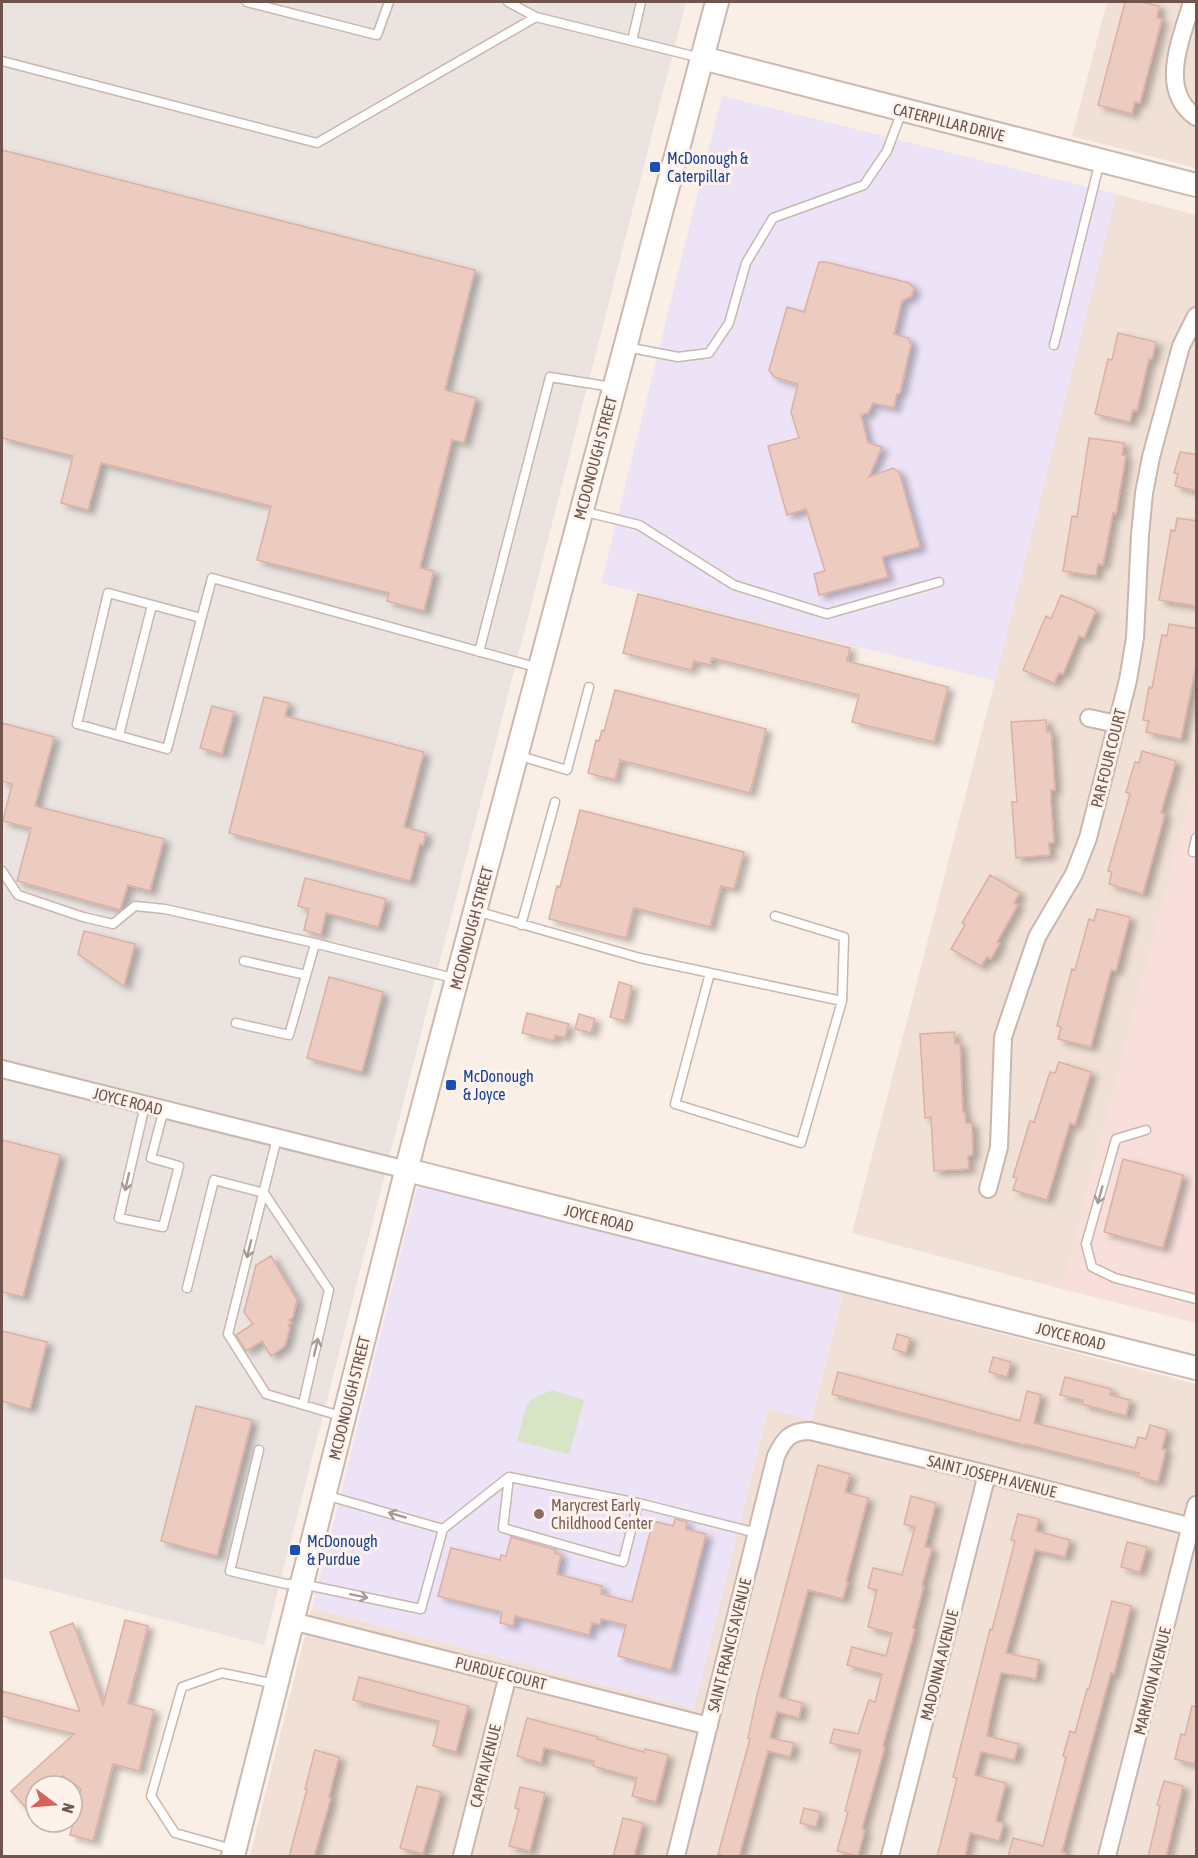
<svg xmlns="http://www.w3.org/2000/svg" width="1198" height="1858" font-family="'Asap Condensed',sans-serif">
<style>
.residential{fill:#f0e0d5}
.commercial{fill:#f8dfdb}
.industrial{fill:#eae3df}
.education{fill:#ece3f6}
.green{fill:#d7e5c6}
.building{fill:#eccbc1;stroke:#dcb0a3;stroke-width:1.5;filter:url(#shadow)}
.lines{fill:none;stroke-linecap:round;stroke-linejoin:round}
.lane-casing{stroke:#c9b6ad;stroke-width:11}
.street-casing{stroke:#c9b6ad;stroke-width:20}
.secondary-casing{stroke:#ceb7ae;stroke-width:26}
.lane{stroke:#fff;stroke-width:8}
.street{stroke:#fff;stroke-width:16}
.secondary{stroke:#fff;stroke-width:22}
.oneway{stroke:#a99995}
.transit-dot{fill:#1a4fb4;stroke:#fdf3ec;stroke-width:2}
.education-dot{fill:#8d6e63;stroke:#fdf3ec;stroke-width:2}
.labels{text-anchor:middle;stroke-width:6;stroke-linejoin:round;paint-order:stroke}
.street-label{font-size:16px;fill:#6f554e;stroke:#fdf3ec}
.transit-label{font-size:16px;fill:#164399;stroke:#fdf3ec;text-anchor:start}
.education-label{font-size:16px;fill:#785e54;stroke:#fdf3ec;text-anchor:start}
</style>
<defs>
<filter id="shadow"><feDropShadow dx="6" dy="4" stdDeviation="3" flood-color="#0004"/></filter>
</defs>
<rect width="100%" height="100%" fill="#f9efe6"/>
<path class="residential" d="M1107,2H1196V168L1072,136Z
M1116,194L1196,215V776L1062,1289L852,1233L995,681Z
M843,1293L1196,1384V1856H250L312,1608L694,1709L768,1408L811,1420Z"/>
<path class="commercial" d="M1196,776V1323L1062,1289Z"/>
<path class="industrial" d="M2,2H686L264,1645L2,1578Z"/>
<path class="education" d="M722,96L1116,194L995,681L601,583Z
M420,1176L843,1293L811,1420L768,1408L694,1709L312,1608Z"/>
<path class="green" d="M553,1390L584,1400L569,1454L517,1441L526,1407L533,1398Z"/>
<path class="building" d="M1125,2H1141L1159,6L1157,18L1162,19L1140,103L1135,102L1132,114L1098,105Z
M2,150L475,270L445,390L476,398L464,443L452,440L420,568L434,571L424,611L387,601L389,593L257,560L271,506L101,463L88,510L61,503L73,456L2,438Z
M819,262H826L909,283L914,288L912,296L902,301L894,334L908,338L911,345L900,393L897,394L894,408L873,403L868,413L861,415L868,443L882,447L869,477L893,468L899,472L920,547L882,557L888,577L819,595L814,574L825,571L806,509L787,515L768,446L799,438L791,412L798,384L774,377L769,370L787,307L804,312Z
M1118,333L1156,342L1152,359H1149L1137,411L1133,410L1130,422L1095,414L1108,359L1112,360Z
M1089,438L1124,443L1122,455L1126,456L1116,514L1113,513L1103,565L1098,564L1096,576L1063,571L1072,516L1077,517Z
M1180,452L1197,455V491L1175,486L1178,474L1174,473Z
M1177,518L1197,521V606L1159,600L1171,530L1175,531Z
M638,594L850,648L847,661L948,687L934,742L852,722L859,695L712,658L710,665L694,661L691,670L623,653Z
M1061,595L1096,610L1084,638L1079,636L1063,674L1059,673L1054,683L1023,670L1046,616L1051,619Z
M1169,624L1197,629V662L1181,739L1146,732L1149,721L1143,720L1149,687L1152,688L1162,635L1167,636Z
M615,690L766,729L750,793L620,760L615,780L588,773L596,740L599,741L602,730L604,731Z
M264,697L289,703L285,716L424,752L404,827L426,833L423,845L420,844L410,881L229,833Z
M212,706L234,712L222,754L200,748Z
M1046,720L1047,732L1051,731L1055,790H1051V801L1054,843H1049L1050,855L1016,858L1012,802H1017L1011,722Z
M2,723L54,737L35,806L164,839L150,891L128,885L120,910L17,881L31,828L3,821L12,784L2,781Z
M1142,751L1176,761L1161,813L1165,814L1143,894L1109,884L1112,872L1108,871L1130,794L1126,792L1135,762L1139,763Z
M580,810L744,852L734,889L721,886L710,927L634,908L626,938L549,919L557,886L560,887Z
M990,875L1020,893L1014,903L1018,905L997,942L1000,943L991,959L987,957L981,966L951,949L965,925L962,923Z
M305,878L386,899L378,927L326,913L321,935L304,930L309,909L298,906Z
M1097,909L1130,917L1116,971L1111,970L1091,1047L1058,1039L1061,1027L1057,1026L1072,969L1075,970L1089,919L1094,921Z
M84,931L135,944L124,986L78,954Z
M329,977L383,992L362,1072L307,1058Z
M619,982L632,986L624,1021L610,1017Z
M527,1013L569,1024L565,1038L555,1035L554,1041L522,1033Z
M579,1014L595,1019L591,1033L575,1029Z
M954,1032L955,1044L960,1043L963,1112H965L966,1123H972L973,1155L968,1156L969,1169L934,1171L931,1117L925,1118L920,1034Z
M1059,1062L1091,1072L1075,1125L1070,1123L1047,1200L1013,1190L1017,1178L1013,1177L1030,1121L1034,1122L1050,1072L1055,1073Z
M2,1140L60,1155L23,1297L2,1292Z
M1123,1159L1183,1175L1163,1248L1104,1232Z
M271,1256L297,1300L293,1317L289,1320L292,1323L288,1325L290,1328L285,1346L271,1356L262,1341L246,1351L236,1335L253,1324L244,1312L256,1265Z
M2,1331L47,1342L30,1409L2,1401Z
M897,1334L910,1338L906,1353L893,1349Z
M993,1357L1011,1362L1007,1377L989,1372Z
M838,1372L1020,1421L1027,1391L1041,1395L1034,1423L1135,1448L1138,1437L1146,1439L1150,1425L1167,1430L1162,1449L1166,1450L1158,1482L1138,1477L1139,1473L1025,1444L1024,1445L832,1394Z
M1065,1377L1111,1389L1110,1395L1130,1400L1126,1416L1082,1404L1083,1400L1060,1395Z
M196,1406L252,1420L217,1556L161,1541Z
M818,1465L850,1474L845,1492L868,1498L846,1582H848L843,1599L808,1590L779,1697L802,1703L799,1718L777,1712L770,1738L794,1743L790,1757L768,1751L739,1857H728L718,1854L750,1739L748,1738L757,1695Z
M911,1496L936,1503L925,1547L932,1548L922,1586H924L913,1628L915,1629L883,1746L885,1747L862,1829L865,1830L858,1856L837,1851L848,1812L845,1811L861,1750L830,1743L834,1729L858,1734L869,1700L875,1702L882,1674L847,1665L852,1647L886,1656L892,1633L868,1627L877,1590L868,1588L873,1568L902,1575L915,1527L904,1524Z
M1018,1514L1039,1519L1036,1531L1070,1540L1065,1557L1035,1550L1006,1653L1039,1660L1036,1679L1001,1673L991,1714L987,1736L1019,1744L1014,1760L981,1752L975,1775L1006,1783L996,1821L1004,1823L999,1841L970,1833L965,1857H937L957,1778L953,1777L990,1629L992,1630L1015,1541L1011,1540Z
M675,1519L687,1522L686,1529L706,1534L671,1670L618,1656L626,1625L601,1619L600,1625L592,1623L589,1635L515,1616L513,1626L500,1623L502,1612L438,1596L451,1548L500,1560L501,1555L506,1556L511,1537L556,1550L555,1553L561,1555L557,1574L602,1586L601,1594L632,1602L653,1521L673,1526Z
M1127,1542L1147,1547L1140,1572L1121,1567Z
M1112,1601L1131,1606L1114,1674L1111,1673L1071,1818L1062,1852L1066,1853L1065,1857H1008L1013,1838L1043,1846L1066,1757L1063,1756L1070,1731L1075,1733L1087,1689H1089Z
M125,1620L148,1626L128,1703L154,1710L139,1771L113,1764L93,1841L70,1835L81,1789L63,1776L51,1786H36V1800L26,1808L11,1791L74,1734L2,1716V1691L80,1712L50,1632L73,1623L103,1705Z
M359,1677L468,1706L456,1752L433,1746L439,1721L353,1700Z
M1192,1706L1197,1707V1754L1194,1764L1175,1759L1181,1734L1185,1735Z
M527,1718L598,1737L597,1739L644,1752L645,1749L668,1755L656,1802L632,1796L637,1778L593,1766L594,1761L544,1748L541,1763L517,1756Z
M315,1750L339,1757L329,1797L331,1798L314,1857H289L307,1789H305Z
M1164,1781L1183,1786L1166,1857H1148L1160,1806L1157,1805Z
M417,1786L441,1792L423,1854L400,1848Z
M520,1787L545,1793L530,1851L509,1846L519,1809L515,1808Z
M804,1808L820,1812L816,1827L800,1823Z
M623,1818L643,1823L634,1857H613Z"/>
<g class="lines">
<defs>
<path id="lane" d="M247,2L377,35L389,2
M508,2L536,17
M632,41L641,2
M2,61L317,143L536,17L701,58
M1054,345L1100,161
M626,347L678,357L709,353L729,323L746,263L773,218L864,185L887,151L902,111
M582,511L639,525L734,585L827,614L939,582
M201,618L108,593L77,724L167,749L212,578L539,668
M479,652L550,377L612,387
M119,735L152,605
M517,755L567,770L589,687
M1193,852L1196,838
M2,871L18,895L83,917L113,924L135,906L165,909L310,942L457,979
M476,911L640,958L842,1001L801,1143L675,1104L710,973
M775,916L844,937L842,1001
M521,925L555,802
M244,961L306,975
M236,1023L289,1035L315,944
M145,1105L119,1218L163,1227L179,1166L151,1158L164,1109
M1146,1130L1116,1139L1086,1244L1092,1267L1115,1278L1196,1299
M277,1138L228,1334L266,1394L344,1417
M187,1288L214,1180L264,1193L329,1290L303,1404
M259,1450L230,1571L286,1584H302L421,1609L443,1529L325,1495
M509,1477L503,1528L623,1562L638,1503
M443,1529L509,1477L638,1503L757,1533
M232,1849L175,1833L151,1796L182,1687L222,1673L276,1684"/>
<path id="street" d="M1192,2C1182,38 1157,90 1196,117
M1089,718L1117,724
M2,1069L407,1170
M988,1189L999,1147L1003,1037L1037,937L1074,874L1088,838L1128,680L1135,638L1140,535L1144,493L1151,457L1181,346L1196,316
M292,1621L709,1726
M462,1856L508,1675
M676,1856L776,1456C784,1439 790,1431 810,1431L987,1474L1196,1528
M890,1856L987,1474
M1107,1856L1196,1505"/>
<path id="secondary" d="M702,58L1196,185
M407,1170L1196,1368
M233,1856L413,1144L717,2"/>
</defs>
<use href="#lane" class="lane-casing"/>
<use href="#street" class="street-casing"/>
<use href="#secondary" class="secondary-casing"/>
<use href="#lane" class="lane"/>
<use href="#street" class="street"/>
<use href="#secondary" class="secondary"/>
</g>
<defs><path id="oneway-shaft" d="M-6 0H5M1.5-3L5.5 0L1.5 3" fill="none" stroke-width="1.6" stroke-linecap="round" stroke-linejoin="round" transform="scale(1.5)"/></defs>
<g class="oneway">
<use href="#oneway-shaft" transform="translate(127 1182) rotate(103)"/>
<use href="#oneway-shaft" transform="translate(1100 1195) rotate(106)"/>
<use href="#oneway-shaft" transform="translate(249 1249) rotate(104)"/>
<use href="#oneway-shaft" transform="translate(316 1347) rotate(-77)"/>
<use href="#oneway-shaft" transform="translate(397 1515) rotate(-164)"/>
<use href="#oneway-shaft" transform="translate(359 1596) rotate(12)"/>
</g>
<g class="transit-dot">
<rect x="649" y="161" width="12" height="12" rx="3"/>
<rect x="445" y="1079" width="12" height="12" rx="3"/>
<rect x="289" y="1544" width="12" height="12" rx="3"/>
</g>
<circle class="education-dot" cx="539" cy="1514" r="6"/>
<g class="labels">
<g class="street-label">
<text transform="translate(949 122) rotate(14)" y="6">CATERPILLAR DRIVE</text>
<text transform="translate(595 458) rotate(-75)" y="6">MCDONOUGH STREET</text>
<text transform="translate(1108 758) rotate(-76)" y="6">PAR FOUR COURT</text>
<text transform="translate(471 928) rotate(-75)" y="6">MCDONOUGH STREET</text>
<text transform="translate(128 1101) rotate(14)" y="6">JOYCE ROAD</text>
<text transform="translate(599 1218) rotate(14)" y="6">JOYCE ROAD</text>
<text transform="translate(1071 1336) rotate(14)" y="6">JOYCE ROAD</text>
<text transform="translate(349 1398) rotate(-76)" y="6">MCDONOUGH STREET</text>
<text transform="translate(992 1476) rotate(14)" y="6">SAINT JOSEPH AVENUE</text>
<text transform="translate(729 1645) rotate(-76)" y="6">SAINT FRANCIS AVENUE</text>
<text transform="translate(939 1665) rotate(-76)" y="6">MADONNA AVENUE</text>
<text transform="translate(501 1673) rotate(14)" y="6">PURDUE COURT</text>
<text transform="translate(1152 1681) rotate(-76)" y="6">MARMION AVENUE</text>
<text transform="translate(485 1766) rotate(-76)" y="6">CAPRI AVENUE</text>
</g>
<g class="transit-label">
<text x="667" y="164">McDonough &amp;<tspan x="667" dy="18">Caterpillar</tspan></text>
<text x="463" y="1082">McDonough<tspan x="463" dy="18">&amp; Joyce</tspan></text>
<text x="307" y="1547">McDonough<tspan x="307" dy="18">&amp; Purdue</tspan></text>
</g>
<g class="education-label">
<text x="551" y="1511">Marycrest Early<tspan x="551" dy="18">Childhood Center</tspan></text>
</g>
</g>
<rect width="1198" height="1858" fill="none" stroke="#6f554e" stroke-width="6"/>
<g transform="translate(54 1804) rotate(106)"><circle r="28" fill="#fdf3ec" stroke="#c4b4ad" stroke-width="1.5"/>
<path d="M0-4.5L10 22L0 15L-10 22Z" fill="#d5635a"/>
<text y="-9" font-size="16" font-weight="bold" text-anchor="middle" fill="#6f554e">N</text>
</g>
</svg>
